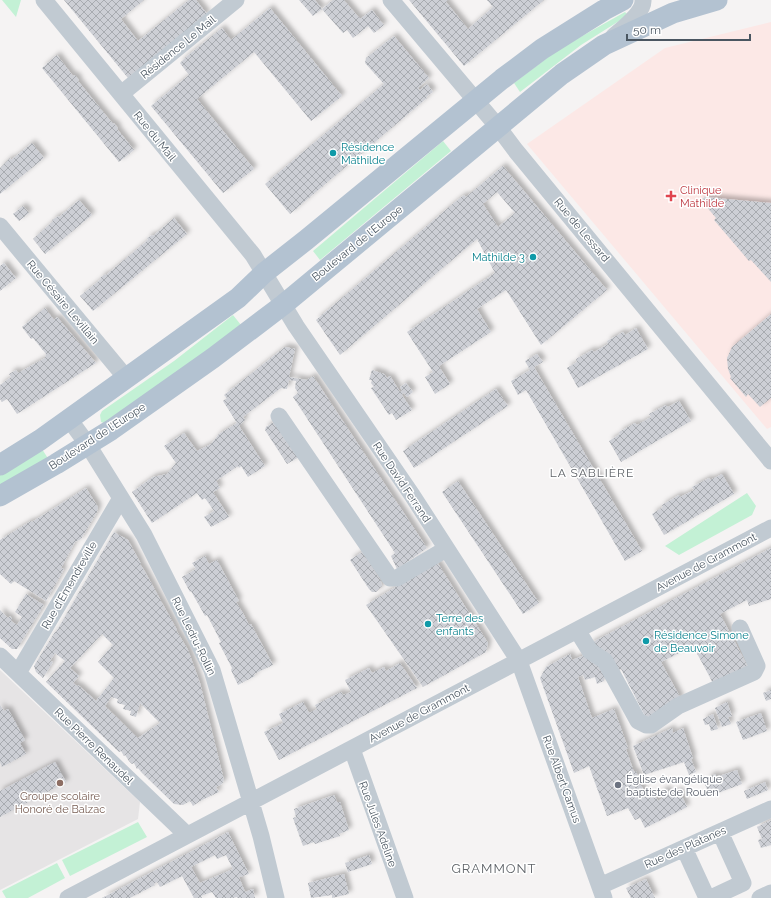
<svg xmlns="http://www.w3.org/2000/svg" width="771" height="898" font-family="Raleway,sans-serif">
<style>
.education{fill:#e6e4e5}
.medical{fill:#fce8e6}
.green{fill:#c3f1d5}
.building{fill:url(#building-cross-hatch);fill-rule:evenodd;filter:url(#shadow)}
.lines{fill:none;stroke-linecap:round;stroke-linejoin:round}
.minor{stroke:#c1cad2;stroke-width:17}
.major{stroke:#b3c2d1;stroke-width:21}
.culture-dot{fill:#0f9aa8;stroke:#fff;stroke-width:1.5}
.health-dot{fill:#e0444e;stroke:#fff;stroke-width:1.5}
.education-dot{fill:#8d6e63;stroke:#fff;stroke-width:1.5}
.worship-dot{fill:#6b7280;stroke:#fff;stroke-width:1.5}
.labels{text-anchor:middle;stroke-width:3;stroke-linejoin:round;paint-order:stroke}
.street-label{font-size:11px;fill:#4a5661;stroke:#fff}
.culture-label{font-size:11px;fill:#0d838f;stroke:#fff;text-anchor:start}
.health-label{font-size:11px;fill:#be3a42;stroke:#fff;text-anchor:start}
.worship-label{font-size:11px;fill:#5b616d;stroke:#fff;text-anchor:start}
.education-label{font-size:11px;fill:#785e54;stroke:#fff}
.neighbourhood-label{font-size:12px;letter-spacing:1px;fill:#5f6368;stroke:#fff}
.quarter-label{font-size:13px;letter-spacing:1px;fill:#5f6368;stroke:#fff}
</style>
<defs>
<pattern id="building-cross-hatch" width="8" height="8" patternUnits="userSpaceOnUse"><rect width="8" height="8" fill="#cdcfd5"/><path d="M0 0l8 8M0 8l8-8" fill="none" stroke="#a8abb0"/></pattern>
<filter id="shadow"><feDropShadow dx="3.5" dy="-3.5" stdDeviation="2" flood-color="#0004"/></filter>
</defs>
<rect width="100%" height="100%" fill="#f5f3f3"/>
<path class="education" d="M0,670L140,802L138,819L0,890Z"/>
<path class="medical" d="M771,22V427L767,429L527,144L665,48Z"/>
<path class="green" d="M2,0H21L16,17Z
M625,12L627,14V16L581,45L520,92L514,83L559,49Z
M443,141L451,151L320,260L313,251Z
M233,315L241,325L180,371L104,423L101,422L100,415L102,411L174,361Z
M42,449L49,460L0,488V474Z
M747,493L756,506L752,515L679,555L665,546Z
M138,822L147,837L70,876L62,860Z
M57,863L65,878L28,898H6L2,891Z"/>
<path class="building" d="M64,0H144L121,19L138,41L189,0H196L207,14L128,78Z
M299,0H315L322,9L313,16Z
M333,0H344L360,19L372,10L384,25L374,33L368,26L353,38L347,30L343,33L322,9Z
M409,0H448L446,2L468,29L493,7L487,0H544L464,66Z
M270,8L342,96L311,121L254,52L197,99L254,169L223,193L151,106L189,75L180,63L186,57L222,28L231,40Z
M394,36L429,78L418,88L420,90L427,84L433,92L426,97L427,98L290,214L265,184L384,84L365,63L366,58Z
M57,55L73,76L75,75L79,80L78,81L113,124L114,123L118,128L117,129L134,150L119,162L42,68Z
M32,143L44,158L0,194V168L10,158L11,160Z
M503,166L607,290L541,345L506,290L477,309L491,332L439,366L450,384L435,394L425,377L433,372L407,332L495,273L477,239L340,355L316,320L455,202L464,195L466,197ZM497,192L515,213L498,227L483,204Z
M705,197L771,203V282L751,260L749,261L714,220L716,218L701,200Z
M79,200L92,215L45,254L33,239L53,221L52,220L58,216L59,217Z
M23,206L29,213L19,221L13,214Z
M174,218L187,234L93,311L80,296L101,279L100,278L105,274L106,275L148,240L147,238L152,235L153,236Z
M4,263L16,278L0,291V266Z
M45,308L54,320L57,317L96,363L17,414L7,399L2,402L0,399V385L11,377L9,374L16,370L18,373L45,358L46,354L33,338L31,339L22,327Z
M771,314V398L760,407L748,394L746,397L730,378L731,377L728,369L727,358L732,347Z
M636,328L648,349L578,388L567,368L577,362L576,359L592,350L594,352L608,344L607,341L623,332L625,335Z
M285,347L295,349L289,377L307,380L313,376L427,548L397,569L391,556L395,553L293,397L298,393L295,388L296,381L289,380L287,389L281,388L243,417L245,420L239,426L265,466L248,477L241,466L239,468L238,466L216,481L220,488L213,492L229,517L211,527L204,517L214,511L205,498L202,500L197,493L152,523L132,492L153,477L167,474L176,463L164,446L184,433L197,451L211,444L219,434L237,423L223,401L227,398L224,395Z
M537,354L543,362L534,367L642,551L625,561L526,390L518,395L511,381L530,370L525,361Z
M372,370L384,374L387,378L390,376L400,392L402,390L400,387L406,383L413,392L407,397L404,393L402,395L412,410L396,420L392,413L389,415L371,388L374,387L371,383L372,380H369Z
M496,389L508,406L414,468L403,451Z
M679,401L691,421L621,462L609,441L620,434L619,432L635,423L637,425L651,417L649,414L666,405L668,407Z
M274,422L299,457L287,464L265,430L266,427Z
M722,474L734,494L664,535L652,514L663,507L662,505L679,495L680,497L694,490L692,487L709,478L710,480Z
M458,481L539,603L523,614L442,492Z
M86,488L98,507L97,512L81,539L75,542L61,568L64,569L46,601L14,581L11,584L0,574V540L31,521L32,522Z
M114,532L128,540L141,564H140L144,570L177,630H176L188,650L200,683L224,780L222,784L216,787L219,792L200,801L193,806L190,801L183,805L174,804L142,773L138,768L137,769L134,763L132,764L129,761L125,755L124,756L121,751L119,752L46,682L65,661L55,653L50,661L53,662L43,678L36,672L34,666L55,632H56ZM102,634L113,645L98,662L114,678L96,701L78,685L77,686L73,683L79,676L70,668ZM111,697L118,699L117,703L125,705L123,709L131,711L130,715L136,717L140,703L160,723L138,738L105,706Z
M771,548V599L749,606L747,600L720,614L748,667L714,685L693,646L661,662L681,699L646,718L621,669L604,679V681L597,684L595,677L585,680L583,675L578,677L592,718L614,709L628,748L626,749L634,772L636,771L646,797L654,793L658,801L663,798L660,792L667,789L670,795L679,790L687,807L645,828L640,818L635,820L628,808L607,816L589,766L574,773L540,678L546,667L570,654L572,660L587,654L591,643Z
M362,552L381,581L382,586L376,592H372L369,589L350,560Z
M205,556L209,564L217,560L239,601L236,602L244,615L249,625L251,624L273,665L254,674L255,676L238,685L231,670L232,668L219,643L221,642L207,615L205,616L191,591L190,592L182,577L196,569L192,563Z
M437,562L488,643L486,652L423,687L366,605Z
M26,594L44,605L17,649H12L0,638V610L8,618L10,616L12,619L11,621L17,625L22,617L15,612Z
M400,663L417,688L279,760L264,732L283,723L279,714L303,702L309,713L317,709L315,705L341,692L343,695L351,692L345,680L369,668L372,673L384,667L386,671Z
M771,690V699L766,701L763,693Z
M727,702L732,716L728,717L731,724L722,727L715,708Z
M0,705L4,711L8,709L25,740L20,743L26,754L2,767L0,762Z
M761,713L767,731L743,740L736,722Z
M713,714L718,729L711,731L709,724L705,725L703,719Z
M672,728L673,733L683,728L693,758L691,759L696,772L689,775L684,762L644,775L633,746Z
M55,762L66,782L0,817V791Z
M737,770L742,784L710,796L704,782L709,780L708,777L716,774V777Z
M765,782L768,790L747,799L744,791Z
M334,795L337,802H340L349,830L339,834L340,836L315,844L314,842L303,846L293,818L296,817L294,809Z
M771,820V845L761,848L758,840L762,839L757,827Z
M228,832L249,874L239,877L245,892L253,889L255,898H237V897L233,898H216L212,892L201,896L202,898H194L182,876L160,887L157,882L154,884L155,885L130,898H102ZM215,855L217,859L226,855L233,869L200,883L191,867Z
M369,855L372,864L348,872L345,863Z
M344,874L349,894L332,898V895L311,898L308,883Z
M646,879L655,898H631L626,888Z"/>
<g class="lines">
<path class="minor" d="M44,0L253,255L296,326L412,495L519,661L604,898
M391,0L498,127L516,151L771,461
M613,37C622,29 644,13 643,0
M121,94L236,0
M0,226L127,379
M279,416L390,578H397L446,549
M69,419L88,445L144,535L212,670L261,836L276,898
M577,630L590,651L605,661L638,721L646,725H651L678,706L754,672L757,666L740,628
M0,656L187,835
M18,673L121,498
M352,749L405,898
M684,848L707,898
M600,886L771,809
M68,898L771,528
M711,898L743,883L720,832
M760,898L771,893"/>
<path class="major" d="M0,465L40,440L238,298L264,273L306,240L502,79L542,49L604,10L623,0
M0,496L56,464L111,430L213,358L283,305L562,74L604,45L673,13L717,0"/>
</g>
<g class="culture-dot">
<circle cx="333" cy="153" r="4"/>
<circle cx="533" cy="257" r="4"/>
<circle cx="428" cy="624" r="4"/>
<circle cx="646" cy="641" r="4"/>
</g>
<path class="health-dot" d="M669 190h4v4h4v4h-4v4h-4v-4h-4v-4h4z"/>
<circle class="education-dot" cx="60" cy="783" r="4"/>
<circle class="worship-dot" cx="618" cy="785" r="4"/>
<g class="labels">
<g class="street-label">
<text transform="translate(178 47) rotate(-39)" y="4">Résidence Le Mail</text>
<text transform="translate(155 136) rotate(51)" y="4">Rue du Mail</text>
<text transform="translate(582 230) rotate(50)" y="4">Rue de Lessard</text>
<text transform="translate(357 243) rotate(-39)" y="4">Boulevard de l'Europe</text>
<text transform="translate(63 302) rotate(50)" y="4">Rue Césaire Levillain</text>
<text transform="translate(97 436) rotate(-33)" y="4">Boulevard de l'Europe</text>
<text transform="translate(402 482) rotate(56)" y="4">Rue David Ferrand</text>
<text transform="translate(706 562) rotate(-28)" y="4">Avenue de Grammont</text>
<text transform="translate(69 585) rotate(-60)" y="4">Rue d'Emendreville</text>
<text transform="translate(194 636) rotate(64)" y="4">Rue Ledru-Rollin</text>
<text transform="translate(419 713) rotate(-28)" y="4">Avenue de Grammont</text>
<text transform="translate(94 746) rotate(44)" y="4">Rue Pierre Renaudel</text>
<text transform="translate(562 779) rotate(70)" y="4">Rue Albert Camus</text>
<text transform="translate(378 824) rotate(70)" y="4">Rue Jules Adeline</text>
<text transform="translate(685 847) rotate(-24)" y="4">Rue des Platanes</text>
</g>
<g class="culture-label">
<text x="341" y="151">Résidence<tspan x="341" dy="13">Mathilde</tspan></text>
<text x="525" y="261" text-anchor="end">Mathilde 3</text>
<text x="436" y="622">Terre des<tspan x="436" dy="13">enfants</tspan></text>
<text x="654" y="639">Résidence Simone<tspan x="654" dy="13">de Beauvoir</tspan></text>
</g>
<g class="health-label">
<text x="680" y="194">Clinique<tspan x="680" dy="13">Mathilde</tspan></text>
</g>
<g class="worship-label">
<text x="626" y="783">Église évangélique<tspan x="626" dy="13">baptiste de Rouen</tspan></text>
</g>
<g class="education-label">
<text x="60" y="800">Groupe scolaire<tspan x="60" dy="13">Honoré de Balzac</tspan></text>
</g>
<g class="neighbourhood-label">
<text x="592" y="477">LA SABLIÈRE</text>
</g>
<g class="quarter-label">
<text x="494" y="873">GRAMMONT</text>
</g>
</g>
<path d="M627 34v6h123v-6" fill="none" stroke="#4a5661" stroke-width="2"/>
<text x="633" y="34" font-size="12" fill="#4a5661" stroke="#ffffff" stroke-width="3" paint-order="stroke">50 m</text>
</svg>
